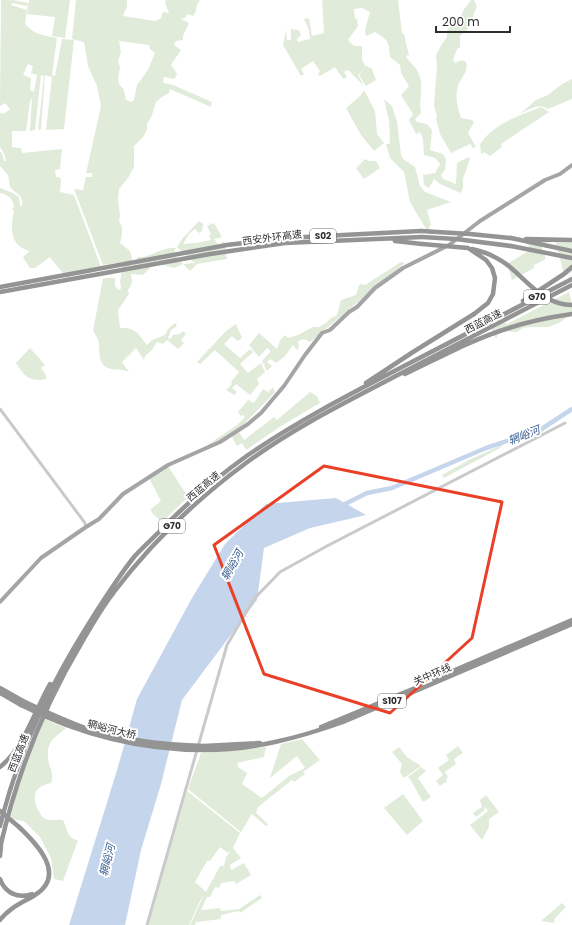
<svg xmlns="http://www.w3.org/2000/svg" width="572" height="925" font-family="Poppins,'Noto Sans SC',sans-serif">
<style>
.green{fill:#e0ebda;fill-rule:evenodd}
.water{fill:#c5d5ec}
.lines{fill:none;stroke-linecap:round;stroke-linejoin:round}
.river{stroke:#c5d5ec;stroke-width:4.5}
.minor{stroke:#cacaca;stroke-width:3}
.major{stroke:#a5a5a5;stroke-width:4}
.highway{stroke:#949494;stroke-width:4.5}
.highway-bridge{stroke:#949494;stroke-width:4.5}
.marked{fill:none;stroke:#eb4028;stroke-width:3;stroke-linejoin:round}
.labels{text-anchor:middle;stroke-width:4;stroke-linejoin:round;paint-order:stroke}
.shield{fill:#fff;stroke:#6c6c6c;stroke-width:1}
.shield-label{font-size:9px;font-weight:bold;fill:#2d2d2d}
.street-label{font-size:10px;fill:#2d2d2d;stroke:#fff}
.water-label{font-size:11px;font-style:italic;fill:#395d91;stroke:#fff}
</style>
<rect width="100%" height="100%" fill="#fff"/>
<path class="green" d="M1,0H9L10,1L11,0H13L29,3V0H70L65,38L52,36L55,17L27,14L28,4L27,6L12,3L11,5L27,10L25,24C35,35 42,35 57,38L52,75L55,76L62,39L74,40L64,129L46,130L52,77L45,75L41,129L38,130L44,76L41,75L35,130L30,131L32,98L30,101L26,131H12V147L21,148L22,153L62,149L60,169L55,170L56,177H59L61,180L60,192L74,195L101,267C94,275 80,274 69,276V280C63,272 55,265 50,257L35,268H30L23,257L30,251C10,246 10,228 14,211L12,209L14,207C13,199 8,194 0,193V188L13,193L19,197L20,206H22C24,195 16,194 10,187L8,175L0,166V152L2,153L4,161H6L4,153L0,147V112L2,114L5,113L10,109L5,103L0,106ZM28,64L33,66L31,73L37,75L34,92L30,90L31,78L23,75Z
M76,0H127V6L123,16L155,21L161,18L163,12L169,13L165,3L166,0H200L197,5L195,13L193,16L188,14L185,18L181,19L189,23L183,36V40L176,41L174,45L181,50L171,65L176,72L177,75L174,79L164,77L163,81L164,83L173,85L212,102L211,107L170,89L169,93L162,97L156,102L152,115L147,124V130L143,137L134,146V167L128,178L119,189L118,199L120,215L119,221C124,229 122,235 120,243L130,251L132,258L131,268L133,264L137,260V257C151,258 163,246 176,248L174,252L175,256L183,264L195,263L177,247L182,239L199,221L203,224L202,231L199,233L195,229L189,234L183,244L196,243L211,240L209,236L211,234L207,226L214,223L222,237L214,239L219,246L224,241L227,259L197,264L190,271L183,264L174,268L160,264L158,260L143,275L131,274L132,282L128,291L129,294L118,310L120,328C135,327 138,333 147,345L152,340L165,335L168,329L175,323L177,326L171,330L168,338L170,339L173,335L180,334L183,331L186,334L181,340L184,343L178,349L167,340L163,344L157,342L151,351L145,356L144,360L136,348L122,362L129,372C121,368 114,371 108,368C96,362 101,350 98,340C97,337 95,334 93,331L103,278H115V276V286L118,290L121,289L120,282L123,262L103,265L74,189L83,190L86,177H92V173H86L87,169L101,106L97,86L88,66L84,42L72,39ZM119,41L149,45L150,49L155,53L148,70L137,85L134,100L131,102L126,100L124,90L119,84L118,79L120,67L118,61L121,52Z
M322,0H398L402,33L404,34L409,56L406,55V57C410,63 415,66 418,72C425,86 418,99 421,113L415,119L417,122L427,124L432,130L430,150L443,154L446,159L445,170L441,175L443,179L456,184L457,163L469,157L470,159L463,179V187L461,193L440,184L434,179L429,188L424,185L423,175L435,173L440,164L435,158L424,155L423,139L420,132L416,134L409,120L413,114L401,95L409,86L401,73L400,65L390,57C389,41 388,40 375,32L366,36L365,30L370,12L362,8L354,9L355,19H357L358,26L348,40L354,46H362V60L366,67L358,75L364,86L348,70L344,72L347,77L343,79L335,67L320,76L318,74L320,71L313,61L301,69L304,74L301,76L283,45L286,30L287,40H291V29L299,30L301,35L297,39L298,42L310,39L309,30L304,19L309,18L312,36L324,33Z
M471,0H474L477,6L469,27L460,36V47L457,49L453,60L455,63L462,60L466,62C469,71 461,77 458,86C455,96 457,108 461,118L472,120L474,122L468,133L476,147L473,148L470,144L451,153L440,134L436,118L437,116L434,106L437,66L436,55L442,44L447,37V31L449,27C459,25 460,20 463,11C465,7 469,4 471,0Z
M367,66L372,69L376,80L366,86L359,75Z
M572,79V99L548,109C539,102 529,110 520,114L536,100L548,95L562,84Z
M364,90L375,111L377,134L384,143L374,151L361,135L346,108L360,96Z
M384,99L392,106L397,121L401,155L403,159L415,167L420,186L425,192L451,202L427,210L431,225L429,227L433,235L422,232L426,229L410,202L404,172L390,158L386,144H389L390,141L389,120Z
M541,107L549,112L501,144L502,147L490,156L484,152L481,154L480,144C495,123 518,116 541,107Z
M365,159L369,161H376L380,168L364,179L356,168Z
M505,236L554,241L541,245L546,259L534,265V268L512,280L507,264L530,250L526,239Z
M572,239V272L564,276L560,258L561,256L559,255L555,240Z
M401,262L405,263L396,270L310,342L304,339L298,341L299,347L297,350L293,345L285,356L276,363L270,359L267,362L272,366L267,371L262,361L271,351L267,348L259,357L249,345L259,333L277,349L280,340L285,335L288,338L298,335L313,327H319L326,323L331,318L337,315L341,300L356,295L359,285L361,284L365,285Z
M569,292L572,304V314L559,323L548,327H530L523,328L517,332L503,331L498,334L496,339L491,328L504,322L507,324Z
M236,324L242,338L238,341L232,336L224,344L240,358L250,349L253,352L240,364L248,373L261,363L265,372L257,379L259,384L250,395L236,384L232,388L237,392L234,395L226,390L232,384L231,382L239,372L215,350L200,364L197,362L226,331Z
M30,348L45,365L41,368L46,375V379C29,382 25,377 16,363Z
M273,387L275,392L243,425L223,439L203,448L237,425L245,417L243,415L241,416L238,412L248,400L254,403L263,389L268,392Z
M310,392L317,396L320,403L281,426L246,450L242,443L237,446L232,437L239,432L244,440L274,417L277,420Z
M504,444L500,448L444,478L442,475L469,460Z
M168,466L188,497L162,522L152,513L151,509L148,511L161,501L148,476Z
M44,719L66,728C51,740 45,744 49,764C51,769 53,774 52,780L51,783C35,787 32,793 37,808C39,811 41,816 44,818C49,822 57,819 63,820C67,828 67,839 78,840L63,881L54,879L51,858L40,837L24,821L10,819L20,780Z
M302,739L320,760L303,772L305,774L294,782L292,780L258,807L256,813L268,824L266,826L252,814L241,832L188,789L201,753L266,747L264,757L237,763L238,767L247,773L242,784L262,798L289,776L305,768L297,756L270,778L281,744Z
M458,746L463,753L454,759L456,764L445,772L448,777L446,779L447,781L440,786L436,781L443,775L438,768L449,760L446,755Z
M399,747L407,757L421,766L404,778L400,772L402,764L392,752Z
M421,767L426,771L418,778L431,797L423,802L410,779L408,777Z
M187,791L240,833L233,848L241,858L230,865L231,870L244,863L251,875L236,884L234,881L221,883L219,888L215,887L210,897H207L201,910L220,908L221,911L239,909L260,895L262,898L240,913L239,911L221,915V919L196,922L195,925H190L204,895L200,901L189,925H148ZM220,847L228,853L232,850L226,857L224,866H220L206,892L195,882L207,861H210Z
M403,794L423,821L407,835L384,808Z
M486,795L499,812L489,819V827L482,840L470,825L488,811L485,807L484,811L476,817L473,813L482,807L480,800Z
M562,903L566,907L555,918L554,923L541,921Z"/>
<path class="water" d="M336,498L366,515L310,528L264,548L257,600L182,700L161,784L141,850L125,925H69L118,767L137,699L192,598L225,544L266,504Z"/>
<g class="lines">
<path class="river" d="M341,506L367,493L392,488L486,448L540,430L572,409"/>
<path class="minor" d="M0,409L85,523L86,527
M147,925L227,645L254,599L280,572L327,546L565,423"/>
<path class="major" d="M0,602L41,558L86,527L99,519L123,494L168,465L220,442L248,424L261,413L284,386L305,355L322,333L330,330L349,312L357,307L375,288L403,268L449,245L480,221L545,180L560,174L572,165"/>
<path class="highway" d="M511,238L572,251
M526,239L572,240
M395,241L422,244
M511,246L572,258
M0,287L227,245L285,238L421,231
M0,292L210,254L285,243L422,237
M523,301L564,274L572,267
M405,374C439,358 473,339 509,328C530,321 551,317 572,314
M366,383L413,352L474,314
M434,679L572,620
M0,688L23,701
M0,693L21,705
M321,727L420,686
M204,746L260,743
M204,750C253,750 298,738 343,722L572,624
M0,767C24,748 35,710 50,684
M0,826C17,757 46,693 83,633C99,607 115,581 134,557C142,548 152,539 160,531C187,503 217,477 248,455C299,420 352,393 406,365C462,336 517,307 572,279
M0,848C17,773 43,707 82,642C92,625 102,607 114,592C152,542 197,499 246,463C292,429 342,404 392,378C452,347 512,316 572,285
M0,856L1,846
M0,879C5,893 18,899 32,894
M0,920C10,907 22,903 35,895C67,875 37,844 19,827"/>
<path class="highway-bridge" d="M421,231L470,234L511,238
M422,237L456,239L511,246
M422,244L468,248L486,260L492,268L495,278L493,294L488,303L474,314
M472,249C486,252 499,258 510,267C529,283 545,305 572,305
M23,701C44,711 66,721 88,729C126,741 165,745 204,746
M21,705C78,734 140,750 204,750
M0,811L19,827"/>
</g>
<path class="marked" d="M324,466L502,502L472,638L390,713L264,674L214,545Z"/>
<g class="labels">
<g class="shield">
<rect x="310" y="229" width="26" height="14" rx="3"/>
<rect x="524" y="290" width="26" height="14" rx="3"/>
<rect x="159" y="519" width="26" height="14" rx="3"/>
<rect x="378" y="694" width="28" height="14" rx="3"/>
</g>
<g class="shield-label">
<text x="323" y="239">S02</text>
<text x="537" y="300">G70</text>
<text x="172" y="529">G70</text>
<text x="392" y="704">S107</text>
</g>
<g class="street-label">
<text transform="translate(272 237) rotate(-7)" y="4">西安外环高速</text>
<text transform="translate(483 321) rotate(-27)" y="4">西蓝高速</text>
<text transform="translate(203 486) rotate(-40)" y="4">西蓝高速</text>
<text transform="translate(432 674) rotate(-23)" y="4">关中环线</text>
<text transform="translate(112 729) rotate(14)" y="4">辋峪河大桥</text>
<text transform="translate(18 753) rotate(-69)" y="4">西蓝高速</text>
</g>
<g class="water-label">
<text transform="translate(524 435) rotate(-21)" y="4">辋峪河</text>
<text transform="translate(232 565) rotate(-61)" y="4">辋峪河</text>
<text transform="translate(107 860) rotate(-76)" y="4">辋峪河</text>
</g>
</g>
<path d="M436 26v6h74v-6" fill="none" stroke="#2d2d2d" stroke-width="2"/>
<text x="442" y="26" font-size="12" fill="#2d2d2d" stroke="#ffffff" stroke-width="3" paint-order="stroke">200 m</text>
</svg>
